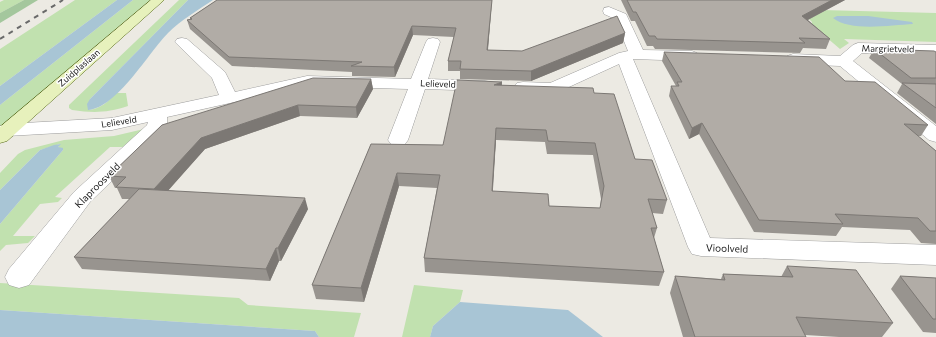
<svg xmlns="http://www.w3.org/2000/svg" width="936" height="337" font-family="Commissioner,sans-serif">
<style>
.grass{fill:#c1e1af}
.forest{fill:#a4c79d}
.water{fill:#a8c5d5}
.lines{fill:none;stroke-linecap:round;stroke-linejoin:round}
.street-casing{stroke:#9d9d9d;stroke-width:1}
.secondary-casing{stroke:#516412;stroke-width:1}
.street{fill:#fff;fill-rule:evenodd}
.secondary{fill:#e7f1bc;fill-rule:evenodd}
.rail{stroke:#6a6a6a;stroke-width:2;stroke-dasharray:5 5;stroke-linecap:butt}
.wall{fill:#98948f;fill-rule:evenodd}
.shaded-wall{fill:#7c7874}
.building{fill:#b1aca6;stroke:#7c7874;fill-rule:evenodd}
.labels{text-anchor:middle;stroke-width:3;stroke-linejoin:round;paint-order:stroke}
.far-street-label{font-size:9px;fill:#1c1c1c;stroke:#fff}
.street-label{font-size:10px;fill:#1c1c1c;stroke:#fff}
</style>
<rect width="100%" height="100%" fill="#eceae3"/>
<path class="grass" d="M4,0H24L0,13V2Z
M75,0H117L0,86V49Z
M133,0H150L0,127V105Z
M179,0H188L90,99L89,110C100,109 109,101 116,93H126L128,106C107,113 93,113 72,110L69,108V105Z
M821,10L936,13V42L844,39L849,43L840,49L812,25V22L808,18Z
M144,129L125,147H110L55,197L62,198L58,202L40,204L13,236H35L28,243L6,245L0,251V224L63,150L58,147L60,144L40,150L0,190V173L18,154L25,150L64,140L114,136Z
M0,283L239,298L248,305L361,313L354,337H319L315,331L0,310Z
M414,285L463,290L460,302L433,326L430,337H402Z"/>
<path class="forest" d="M24,0H38L0,23V13Z"/>
<path class="water" d="M117,0H133L0,105V86Z
M188,0H213C198,10 181,20 168,33C149,52 117,108 88,110L87,104L90,99Z
M837,16H868L912,22L913,24C891,25 850,32 833,18Z
M61,144L58,147L63,148V150L0,224V190L40,150L54,145Z
M460,302L568,310L603,337H430L433,326Z
M0,310L315,331L319,337H0Z"/>
<g class="lines">
<defs>
<path id="street" d="M609,7L626,14L643,50L692,51L697,53L700,56L697,59L692,61L633,59L710,238L936,245V265L701,256L692,254L688,247L619,64L558,92L552,93L517,91L514,87L517,83L523,82L550,83L619,53L628,51L615,19L604,14L603,11L604,8Z
M182,38L187,39L225,72L235,92L307,76L411,79L426,42L428,39L433,38L438,39L440,42L428,79L485,81L491,82L494,86L491,90L485,91L425,89L408,140L405,144L398,146L391,144L388,140L408,89L307,86L167,117V127L164,131L90,202L29,285L19,288L9,285L5,277L9,269L74,192L147,125L148,122L112,130L7,136L0,134V126L7,124L112,118L219,95L212,78L175,42L177,39Z
M858,43L936,45V55L862,53L853,61L936,126V142L929,140L840,66L793,64L787,62L785,59L787,56L793,54L840,56L853,45Z"/>
<path id="secondary" d="M151,0H164L7,141L0,143V127Z"/>
</defs>
<use href="#street" class="street-casing"/>
<use href="#secondary" class="secondary-casing"/>
<use href="#street" class="street"/>
<use href="#secondary" class="secondary"/>
<path class="rail" d="M0,39L63,0"/>
</g>
<path class="wall" d="M217,0H492L488,50L522,51L625,33L623,43L531,81L460,79V71H448V61L454,37L413,35L395,77L352,76V72L232,66L190,29L187,20L191,19L190,18Z
M621,0H845L808,20L830,39L826,49L803,48L800,53L655,49L653,46H647L635,21H631Z
M874,49L936,52V124L897,93L902,84L869,58Z
M664,52L845,81L928,125L921,136H918L936,151V244L921,243L910,230L842,227L836,236L754,232L699,134L689,139L669,96L671,86H676L662,61Z
M371,79L373,89L357,118L300,116L205,149L168,190L308,209L281,261H279L270,281L82,269L74,257L130,199H122L117,188H115L109,176L162,125Z
M502,82V85L594,93L635,159L667,200L663,214L652,213L657,228L654,238L664,272L659,286L425,272L424,258L437,188L399,186L364,302L316,299L312,285L371,144L443,145ZM496,140L545,142L547,154L593,155L601,199L600,208L549,206L492,191Z
M787,266L893,323L882,337H839L805,335L806,337H683L670,293L675,276L721,279L723,274L781,277Z
M900,276L936,278V333L923,332L891,289Z"/>
<path class="shaded-wall" d="M492,0L487,59V50Z
M832,0H845L798,25L802,16Z
M412,26L413,35L395,77L394,67Z
M625,33L623,43L531,81V71Z
M371,79L373,89L357,118L356,107Z
M502,82L501,93L494,85Z
M298,105L300,116L205,149L159,201L154,189L201,138Z
M702,123L699,134L689,139L692,128Z
M496,128V140L492,205V191Z
M397,173L399,186L364,302L361,288Z
M305,198L308,209L281,261L278,248Z
M276,248L279,261L270,281L266,269Z"/>
<path class="building" d="M217,0H492L487,50L522,51L617,16L625,33L531,71L460,69L461,61H448L456,28L412,26L394,67L351,66L362,62L229,57L187,20L192,19L190,18Z
M627,0H832L802,16L830,39L799,38L805,43L657,39L655,36H649L636,12H633Z
M874,49L934,51L936,52V78H911Z
M664,52L819,57L845,81L875,82L928,125L904,124L936,151V231H930L918,218L835,214L843,224L759,220L702,123L692,128L671,86H679L677,82H682Z
M313,78L371,79L356,107L298,105L201,138L154,189L116,187L126,177L109,176L162,125Z
M457,80L502,82L494,85L593,88L594,93L614,94L635,159L652,160L667,200L648,199L657,228H651L664,272L424,258L440,175L397,173L361,288L312,285L371,144L443,145ZM496,128L546,130L548,141L595,143L604,186L600,208L549,206L548,194L492,191Z
M902,83L936,84V108Z
M139,189L305,198L278,248H276L266,269L74,257Z
M787,266L856,270L893,323L796,317L806,337H695L675,276L725,280L723,274L793,277Z
M900,276L936,278V319H933Z"/>
<g class="labels">
<g class="far-street-label">
<text transform="translate(888 49) rotate(1)" y="3">Margrietveld</text>
<text transform="translate(79 68) rotate(-41)" y="3">Zuidplaslaan</text>
<text transform="translate(438 84) rotate(2)" y="3">Lelieveld</text>
<text transform="translate(119 122) rotate(-9)" y="3">Lelieveld</text>
</g>
<g class="street-label">
<text transform="translate(97 185) rotate(-45)" y="4">Klaproosveld</text>
<text transform="translate(727 248) rotate(2)" y="4">Vioolveld</text>
</g>
</g>
</svg>
